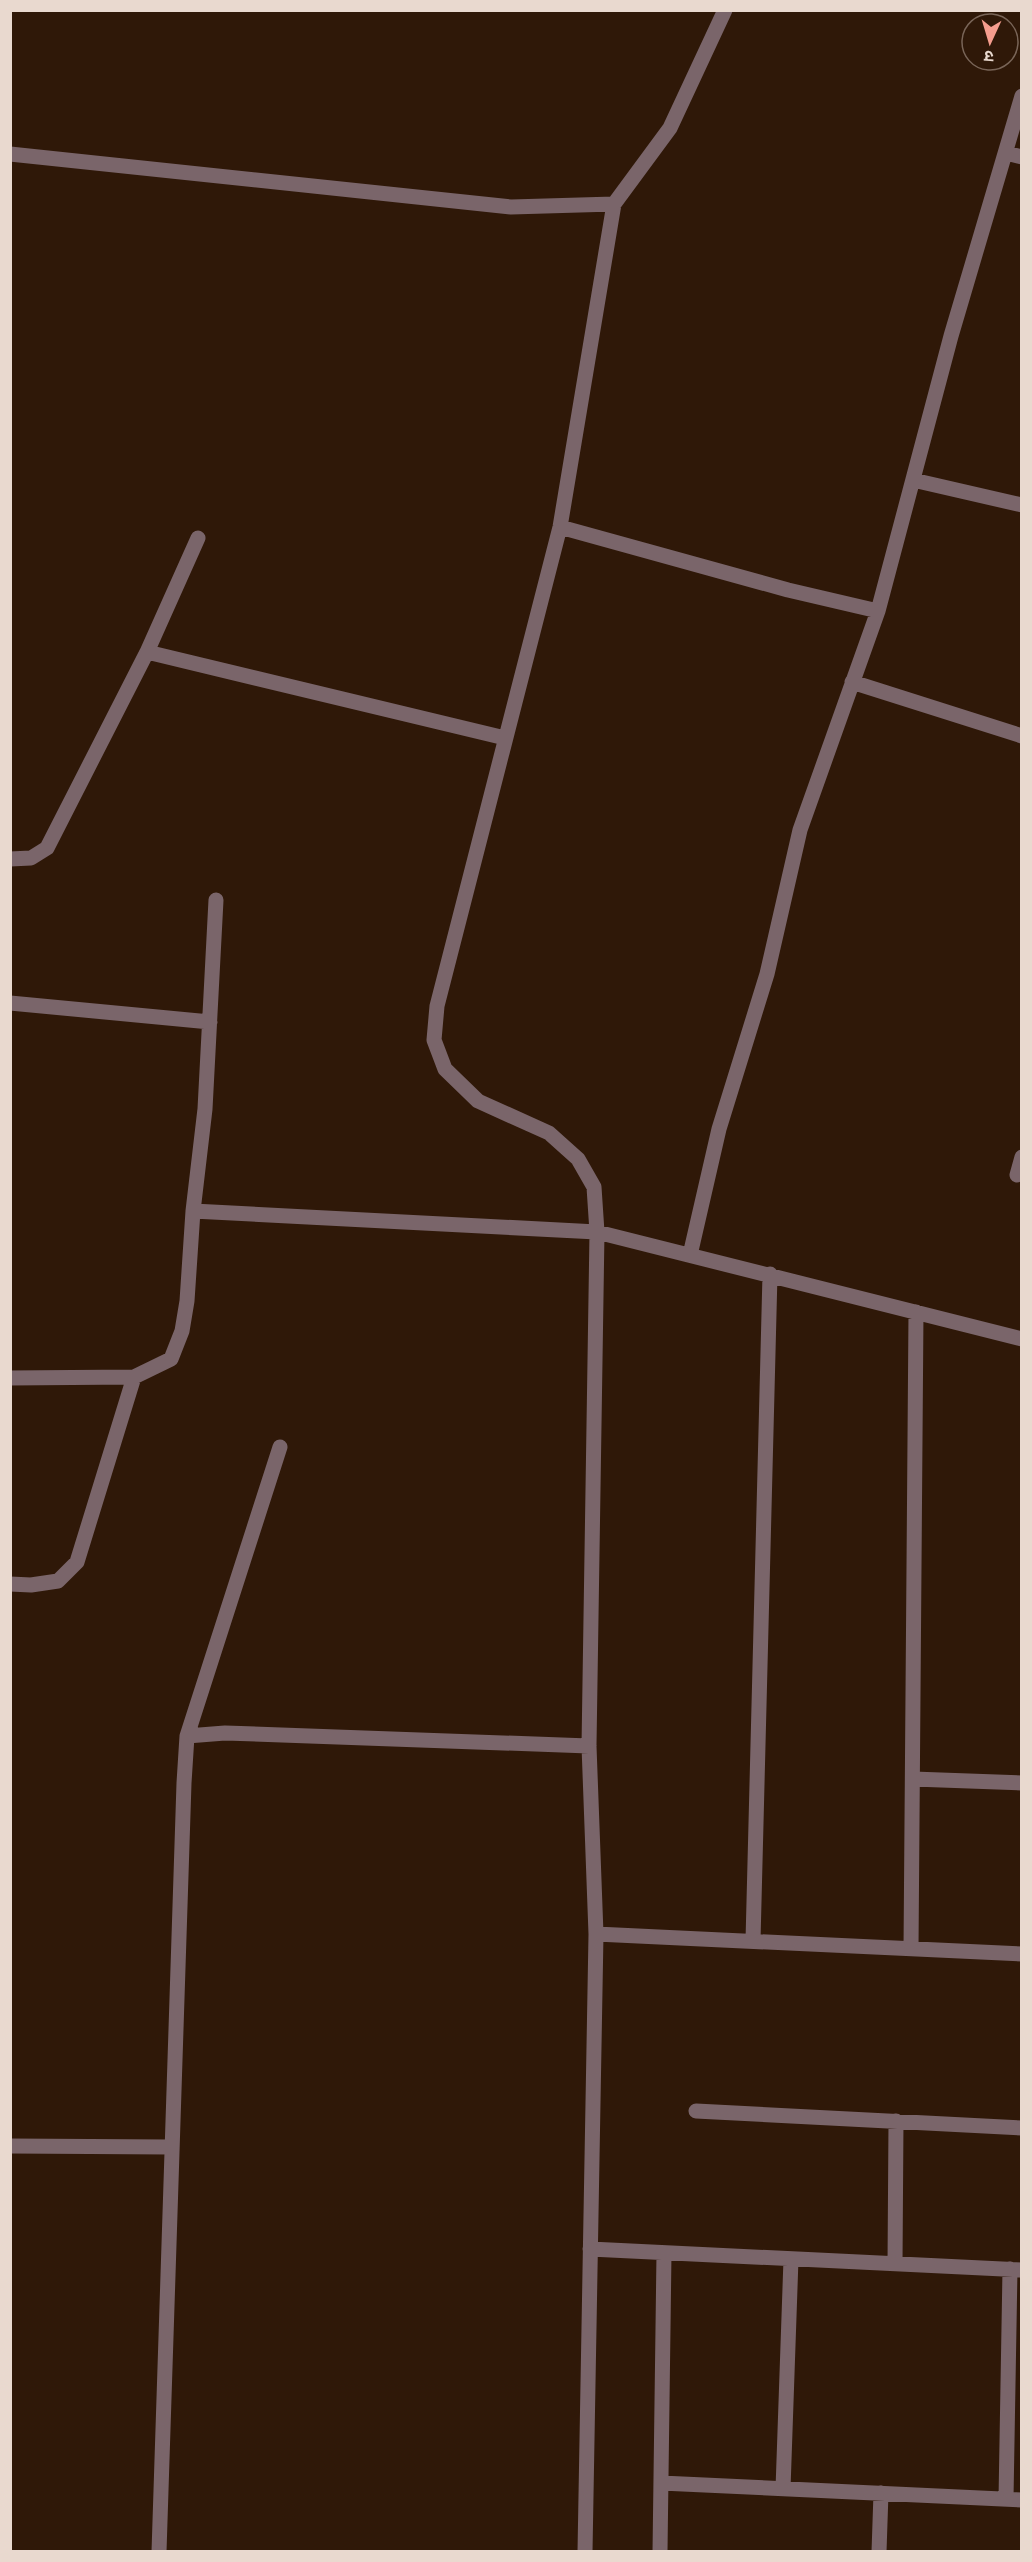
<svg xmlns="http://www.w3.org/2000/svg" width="1032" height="2562" font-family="'PT Sans','Noto Sans Devanagari',sans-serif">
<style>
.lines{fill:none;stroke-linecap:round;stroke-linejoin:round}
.minor{stroke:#7a656a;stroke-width:15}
</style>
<rect width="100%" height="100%" fill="#2f1808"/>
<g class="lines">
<path class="minor" d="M1006,153L1022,157
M10,154L511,207L614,204L670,128L725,10
M913,480L1022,505
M560,527L788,590L878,611
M147,652L198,538
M852,682L1022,736
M10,859L31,858L47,848L147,652L505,738
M10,1003L210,1022
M1017,1175L1022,1157
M193,1211L597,1232L594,1187L578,1159L549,1133L478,1101L445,1069L434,1040L437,1006L560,527L614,204
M690,1255L719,1129L767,974L800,830L878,611L951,336L1022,96
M1022,1339L597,1232L589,1746L596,1934L1022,1954
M10,1378L134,1377L171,1359L182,1331L187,1301L193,1211L205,1109L216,900
M10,1584L31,1585L58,1581L77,1562L134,1377
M187,1736L280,1447
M913,1779L1022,1783
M753,1941L770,1274
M911,1949L916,1312
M696,2111L1022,2128
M10,2146L170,2147
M590,2249L1022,2270
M895,2264L896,2121
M661,2483L1022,2500
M783,2489L791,2259
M1006,2499L1010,2269
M159,2552L184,1783L187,1736L225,1733L589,1746
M585,2552L596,1934
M660,2552L664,2253
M879,2552L881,2493"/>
</g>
<rect width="1032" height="2562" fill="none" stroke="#e9d9cf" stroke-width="24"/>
<g transform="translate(990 42) rotate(184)"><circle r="28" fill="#2f1808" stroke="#796558" stroke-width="1.5"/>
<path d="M0-4.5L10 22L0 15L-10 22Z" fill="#f59d8e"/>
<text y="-9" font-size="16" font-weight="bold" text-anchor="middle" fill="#e9d9cf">उ</text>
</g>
</svg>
